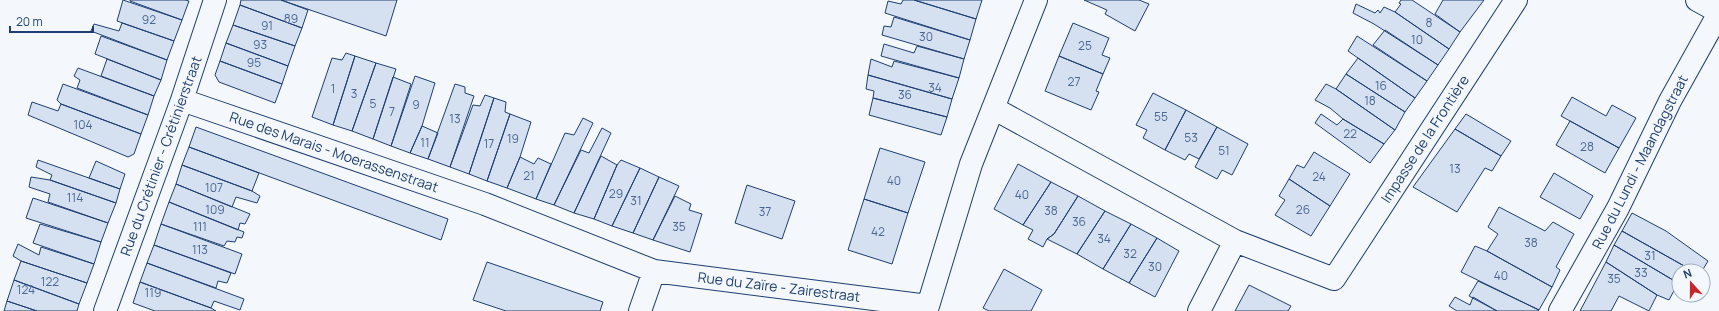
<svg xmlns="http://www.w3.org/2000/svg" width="1719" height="311" font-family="Manrope,sans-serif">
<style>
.building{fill:#d5e0f0;stroke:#1d3f73}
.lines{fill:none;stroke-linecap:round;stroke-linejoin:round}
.minor-casing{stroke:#1d3f73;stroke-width:24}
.minor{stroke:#f4f7fb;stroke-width:22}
.labels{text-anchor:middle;stroke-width:3;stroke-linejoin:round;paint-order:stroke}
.number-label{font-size:12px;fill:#4b6792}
.street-label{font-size:14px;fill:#1d3f73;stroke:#f4f7fb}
</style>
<rect width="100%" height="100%" fill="#f4f7fb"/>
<path class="building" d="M123,0L182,20L174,41L117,21Z
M130,0H185L189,1L182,20L130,1Z
M241,0H281L308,10L302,28L240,5Z
M281,0H397L386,36Z
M903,0H914L976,19L970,40L885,13L888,1L901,4Z
M914,0H982L976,19Z
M1084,0H1139L1149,4L1135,31L1105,14L1107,10Z
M1401,0H1412L1460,32L1449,49L1395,12L1401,4L1399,3Z
M1443,0H1484L1460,32L1435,14Z
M1356,4L1375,13L1378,10L1380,13L1384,7L1395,12L1449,49L1438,65L1374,24L1353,13Z
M240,5L302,28L295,46L233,25Z
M894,17L970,40L964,59L882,35L884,26L891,27Z
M122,23L174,41L167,60L91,31L94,24L119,31Z
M1073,23L1109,38L1102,55L1110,58L1103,74L1059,56Z
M233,25L295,46L288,66L226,43Z
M1385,30L1438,65L1427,81L1373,45Z
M101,36L167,60L161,80L95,54Z
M1357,36L1427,81L1415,98L1348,51Z
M226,43L288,66L282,84L220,61Z
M884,44L914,53L917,46L964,59L959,78L881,56Z
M346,53L355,56L333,125L312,117L332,58L342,60Z
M355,56L376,63L352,131L333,125Z
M1059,56L1103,74L1096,91L1099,92L1091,110L1045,91Z
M1358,58L1415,98L1405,112L1346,74Z
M107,59L161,80L154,96L101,76Z
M871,59L892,67L894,61L959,78L952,99L868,75Z
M220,61L282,84L275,103L219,82L215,75Z
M376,63L396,69L373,139L352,131Z
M78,68L154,96L148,115L77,88L80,80L74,76Z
M1346,74L1405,112L1395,130L1336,89Z
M868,75L952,99L947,117L873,98L874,91L866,89Z
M415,76L435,83L422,126L410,153L391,146Z
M393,77L411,84L391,146L373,139Z
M63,84L148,115L141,134L61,104L57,100Z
M455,84L465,87V93L474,96L450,167L428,159Z
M1326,84L1336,89L1395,130L1384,144L1343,119L1330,108L1315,100Z
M1153,93L1186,110L1165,150L1143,138L1147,130L1136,125Z
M485,95L494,98L469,174L450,167L473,105L480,106Z
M1572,97L1606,116L1612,105L1636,118L1619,148L1561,116Z
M494,98L506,102L505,112L510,114L487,181L469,174Z
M873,98L947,117L941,135L869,115Z
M32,102L58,111L61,104L141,134L134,154L128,157L28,115Z
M1186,110L1217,127L1199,159L1189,154L1185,160L1165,150Z
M510,114L531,122L520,157L507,188L487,181Z
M1321,114L1337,125L1343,119L1384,144L1370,163L1315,123Z
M1466,114L1511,141L1501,156L1455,129Z
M583,118L593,123L554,205L536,199L565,133L574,135Z
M1570,121L1619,148L1605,173L1556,145Z
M422,126L438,133L428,159L410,153Z
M196,127L448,219L441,240L189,147Z
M1217,127L1248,144L1232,175L1222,170L1217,179L1195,167Z
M602,128L611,133L574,213L554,205L581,150L589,153Z
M1455,129L1501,156L1492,171L1485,168L1457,212L1413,187Z
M189,147L259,173L252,191L182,165Z
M880,148L925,162L908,213L864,199Z
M1314,152L1350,174L1330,206L1289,179L1297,165L1304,168Z
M601,156L617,165L594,219L574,213Z
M520,157L534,164L538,158L551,164L536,199L507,188Z
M38,160L120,189L116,203L50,180L52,175L36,167Z
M621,160L640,168L612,226L594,219L617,165Z
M96,161L125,174L120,189L89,178Z
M1018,164L1051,182L1023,225L994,209Z
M182,165L252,191L260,196L257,203L236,197L232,207L176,184Z
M640,168L659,177L633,233L612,226Z
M1554,173L1593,196L1580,219L1540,197Z
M31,177L50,180L116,203L108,223L48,202L50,194L29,187Z
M659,177L679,186L653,240L633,233Z
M1289,179L1330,206L1311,236L1275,215L1285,200L1279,196Z
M1051,182L1078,196L1054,234L1047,239L1043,247L1028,239L1033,230L1023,225Z
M176,184L250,214L245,224L240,223L238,230L169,202Z
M747,185L795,201L782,239L735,223Z
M675,196L691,204L689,210L702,214L690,252L653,240Z
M1078,196L1105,211L1077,254L1047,239L1054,234Z
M33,198L108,223L101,242L26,218Z
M864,199L908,213L892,264L848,250Z
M169,202L244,232L242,238L237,237L235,242L227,241L224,246L161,224Z
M1499,207L1545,231L1553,222L1574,234L1556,267L1560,270L1552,287L1487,251L1498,234L1488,227Z
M1105,211L1131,224L1103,269L1077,254Z
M1632,213L1666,231L1708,261L1702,271H1695L1686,267L1622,231Z
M40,224L101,242L94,264L33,243Z
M161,224L242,254L235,274L154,245Z
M1131,224L1157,238L1129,283L1103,269Z
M1622,231L1686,267L1684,271H1679L1678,283L1614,245Z
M1157,238L1179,251L1155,297L1129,283Z
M18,244L39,255L41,247L94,264L87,283L21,261L13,256Z
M154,245L231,273L227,283L218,281L216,288L147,263Z
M1614,245L1678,283L1669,300L1657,295L1606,262Z
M1475,246L1487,251L1552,287L1539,310L1461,272Z
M21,261L87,283L79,304L14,280Z
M487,262L603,302L600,311H506L473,300Z
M1606,262L1657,295L1649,311L1619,296L1611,311H1580Z
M147,263L244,299L240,310L214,301L211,308L140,282Z
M1004,269L1042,290L1031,311H989L983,308Z
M14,280L79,304L77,311H37L7,301Z
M1478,281L1539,310L1538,311H1497L1469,296Z
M140,282L211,308L216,311H155L133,303Z
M1249,285L1291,306L1288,311H1235Z
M1455,297L1470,305L1473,297L1497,311H1457L1449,306Z
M7,301L37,311H4Z"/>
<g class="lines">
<defs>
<path id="minor" d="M1697,0L1719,12
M182,100L485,204L654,271L928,306L971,164L1036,0
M993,108L1235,241L1334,279L1516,0
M105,311L182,100L215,0
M640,311L654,271
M1199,311L1235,241
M1560,311L1618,208L1670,101L1719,13"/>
</defs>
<use href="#minor" class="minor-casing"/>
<use href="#minor" class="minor"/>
</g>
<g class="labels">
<g class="number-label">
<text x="291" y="23">89</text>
<text x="149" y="24">92</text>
<text x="1429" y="27">8</text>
<text x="267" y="30">91</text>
<text x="926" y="41">30</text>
<text x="1417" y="44">10</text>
<text x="260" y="49">93</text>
<text x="1085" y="50">25</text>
<text x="254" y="67">95</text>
<text x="1074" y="86">27</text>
<text x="1381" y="90">16</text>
<text x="935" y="92">34</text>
<text x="333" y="93">1</text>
<text x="354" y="98">3</text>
<text x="905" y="99">36</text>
<text x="1370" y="105">18</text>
<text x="373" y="108">5</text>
<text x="416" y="109">9</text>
<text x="392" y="116">7</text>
<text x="1161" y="121">55</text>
<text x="455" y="123">13</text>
<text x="83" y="129">104</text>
<text x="1350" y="138">22</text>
<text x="1191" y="142">53</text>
<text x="513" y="143">19</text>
<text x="425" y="147">11</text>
<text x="489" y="148">17</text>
<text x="1587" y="151">28</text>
<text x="1224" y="155">51</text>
<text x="1455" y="173">13</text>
<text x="529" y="180">21</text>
<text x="1319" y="181">24</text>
<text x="894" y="185">40</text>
<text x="214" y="192">107</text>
<text x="616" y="198">29</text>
<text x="1022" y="199">40</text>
<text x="75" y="202">114</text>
<text x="636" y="205">31</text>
<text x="215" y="214">109</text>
<text x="1303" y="214">26</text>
<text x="1051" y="215">38</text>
<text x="765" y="216">37</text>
<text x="1079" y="226">36</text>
<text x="200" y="231">111</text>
<text x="679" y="231">35</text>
<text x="878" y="236">42</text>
<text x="1104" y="243">34</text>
<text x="1531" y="247">38</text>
<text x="200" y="254">113</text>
<text x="1130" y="258">32</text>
<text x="1650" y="260">31</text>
<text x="1155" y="271">30</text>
<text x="1641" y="277">33</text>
<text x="1501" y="280">40</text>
<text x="1614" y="283">35</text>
<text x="50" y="286">122</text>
<text x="26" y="294">124</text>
<text x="153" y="297">119</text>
</g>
<g class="street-label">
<text transform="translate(1425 139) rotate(-57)" y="5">Impasse de la Frontière</text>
<text transform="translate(334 152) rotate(19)" y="5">Rue des Marais - Moerassenstraat</text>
<text transform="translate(161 156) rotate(-70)" y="5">Rue du Crétinier - Crétinierstraat</text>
<text transform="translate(1640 162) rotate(-63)" y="5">Rue du Lundi - Maandagstraat</text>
<text transform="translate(779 287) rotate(7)" y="5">Rue du Zaïre - Zairestraat</text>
</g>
</g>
<g transform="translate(1691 283) rotate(339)"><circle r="19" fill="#f4f7fb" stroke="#9eadc5"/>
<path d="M0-3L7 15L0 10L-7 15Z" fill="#c62828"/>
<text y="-6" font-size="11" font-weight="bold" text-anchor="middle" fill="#1d3f73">N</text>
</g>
<path d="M10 26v6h83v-6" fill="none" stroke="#1d3f73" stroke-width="2"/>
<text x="16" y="26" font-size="12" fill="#1d3f73" stroke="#f4f7fb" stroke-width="3" paint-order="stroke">20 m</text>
</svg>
